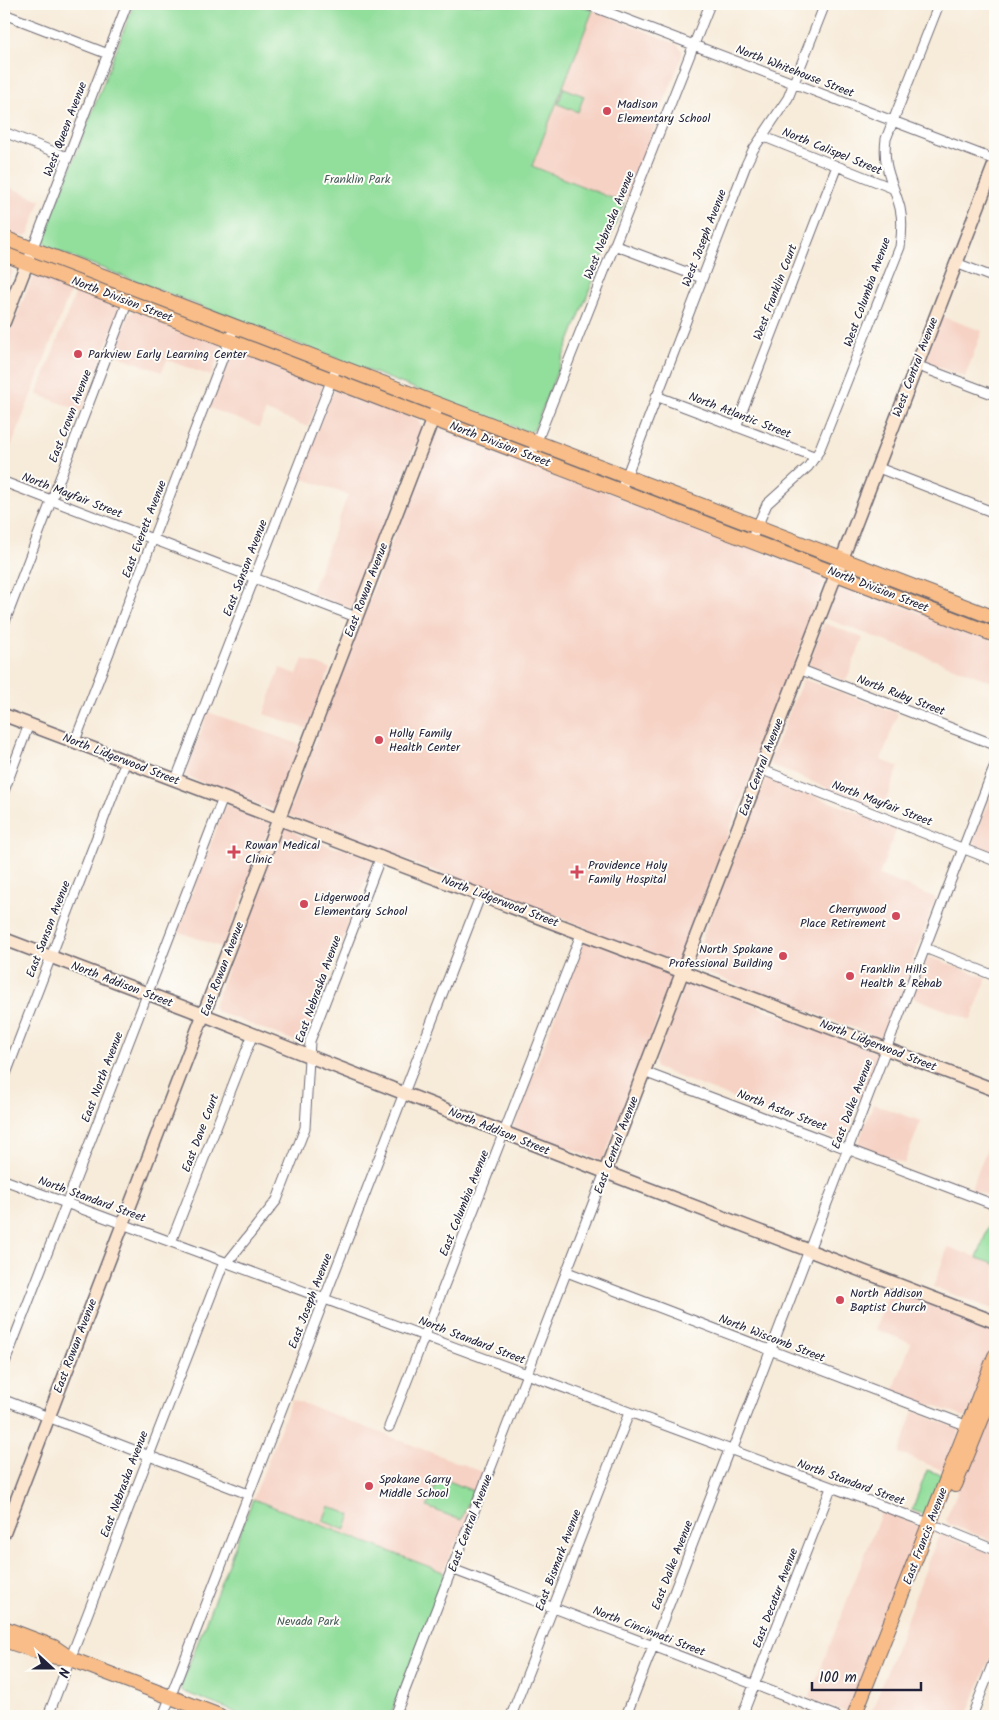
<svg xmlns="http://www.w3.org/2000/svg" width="999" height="1720" font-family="Kalam,sans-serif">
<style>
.built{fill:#f6d2c4}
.green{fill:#92de9b;stroke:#5a806b}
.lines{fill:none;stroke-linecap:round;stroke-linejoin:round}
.street-casing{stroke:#6d6872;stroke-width:11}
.secondary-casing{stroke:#6d6872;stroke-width:15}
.primary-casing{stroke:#6d6872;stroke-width:16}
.street{stroke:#fff;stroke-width:9}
.secondary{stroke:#fce5cf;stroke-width:12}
.primary{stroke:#f8bd88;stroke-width:14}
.poi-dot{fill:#d1495b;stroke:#fdfcf7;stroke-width:2}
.labels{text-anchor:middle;stroke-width:4;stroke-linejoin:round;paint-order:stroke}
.street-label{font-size:12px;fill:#22223b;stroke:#fdfcf7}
.poi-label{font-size:12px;fill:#22223b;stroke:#fdfcf7;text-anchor:start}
.park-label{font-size:12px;fill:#445a58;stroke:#fdfcf7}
</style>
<rect width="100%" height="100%" fill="#fdfcf7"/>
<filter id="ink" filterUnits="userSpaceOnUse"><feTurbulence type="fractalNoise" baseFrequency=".02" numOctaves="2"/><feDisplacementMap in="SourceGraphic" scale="10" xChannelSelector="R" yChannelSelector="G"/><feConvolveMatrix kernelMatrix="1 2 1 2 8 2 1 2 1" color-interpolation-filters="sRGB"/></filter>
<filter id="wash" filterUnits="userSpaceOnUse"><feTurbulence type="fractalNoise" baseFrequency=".0096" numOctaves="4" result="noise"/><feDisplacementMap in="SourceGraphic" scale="20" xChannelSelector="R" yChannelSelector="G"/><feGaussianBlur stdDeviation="1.12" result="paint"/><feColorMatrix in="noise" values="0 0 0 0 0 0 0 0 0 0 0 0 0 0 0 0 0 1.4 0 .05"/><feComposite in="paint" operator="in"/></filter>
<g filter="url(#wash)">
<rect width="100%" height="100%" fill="#f7ebd9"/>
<path class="built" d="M593,10L677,44L682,50V57L624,203L532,166Z
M4,185L41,200L29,233L25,236H18L4,231Z
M4,264L12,270V274L4,297Z
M39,274L72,287L4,466V339L15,320L31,280Z
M77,289L119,306L120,309L81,411L37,394Z
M134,310L221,344L222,348L211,376L167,360L162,372L113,354L129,315Z
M941,316L982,331L965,377L929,363L926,360Z
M235,350L322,383L323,388L308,427L266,411L259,427L209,408L230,353Z
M337,388L418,419L422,428L354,605L351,608L311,593L348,495L299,477L331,395Z
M441,428L823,575L826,579L603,1161L514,1128V1125L588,928L291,817L288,813L434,431Z
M842,583L995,641V683L825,618L836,587Z
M824,623L863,638L846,681L812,667L809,664Z
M303,659L330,669L307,729L264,714L280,668L297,674Z
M803,679L898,713L881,760L899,767L882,810L771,765L770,760Z
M208,712L301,745L276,809H271L185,776Z
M768,778L897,828L879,875L936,898L885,1035L881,1038L697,969L692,965L762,782Z
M995,785V853L977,846L974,840Z
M228,805L270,821L271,823L223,948L177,931L225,807Z
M282,827H290L298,835L335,848H345L373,860V862L342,942L338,946L314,1008L315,1015L305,1040L300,1043L216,1011L213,1007Z
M930,957L987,978L971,1020L912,997L927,959Z
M688,980L877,1052V1058L846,1137L838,1139L656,1068L655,1062L685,983Z
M873,1104L921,1121L904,1164L862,1147L858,1143Z
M989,1143L995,1145V1199L971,1189Z
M948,1247L995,1264V1310L933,1287Z
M891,1288L990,1328L995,1333V1343L971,1408L964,1417L893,1391L911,1343L875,1329Z
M292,1399L485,1473L459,1540L455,1543L443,1572L253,1499Z
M995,1400V1542L948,1524L946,1519Z
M914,1411L960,1430L945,1471L899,1453Z
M884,1512L923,1527L851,1706L848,1710L843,1711L811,1699L810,1696L881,1513Z
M942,1534L995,1555V1646L967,1716H870L937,1539Z"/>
<path class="green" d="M134,4H576L593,10L532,166L624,203L534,430L528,432L47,247L44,237Z
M564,88L584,96L578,112L558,104Z
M994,1211H995V1264L977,1258Z
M927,1470L942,1475L926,1515L912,1510Z
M439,1477L473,1491L461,1520L427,1507Z
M253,1499L443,1572L444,1579L390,1716H245L182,1691L181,1686Z
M329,1506L351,1515L345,1530L323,1521Z"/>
</g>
<g filter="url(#ink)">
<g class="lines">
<defs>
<path id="street" d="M586,4L995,160
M4,14L108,54
M4,132L67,157
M762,136L892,188
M614,245L702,278
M27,263L127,4
M956,263L995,278
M916,365L995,395
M656,396L816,457
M736,427L837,166
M531,456L710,4
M876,467L995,513
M4,482L356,617
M621,490L746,165L753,150L788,98L825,4
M751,540L767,504L808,467L819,451L900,247C902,233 903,221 900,208C893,182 882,167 886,139L939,4
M4,624L128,301
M799,669L995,745
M75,741L235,326
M760,769L995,861
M176,779L337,366
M4,791L29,724
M925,948L995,976
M644,1072L995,1205
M4,1079L126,761
M4,1180L931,1524
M171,1242L253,1034
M227,1263L277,1200L305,1128L310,1041L381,856
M567,1272L968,1426
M4,1365L223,798
M4,1400L248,1494
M389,1427L582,932
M732,1451L995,765
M939,1527L995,1550
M452,1569L836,1716
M48,1716L224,1262
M163,1716L481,894
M395,1716L605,1172
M511,1716L629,1413
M626,1716L729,1450
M742,1716L831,1488
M972,1716L995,1658"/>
<path id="secondary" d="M4,322L27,263
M4,715L995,1090
M4,939L204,1015L605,1172L995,1322
M605,1172L995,163
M4,1533L436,410"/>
<path id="primary" d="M4,238L995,618
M4,254L995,635
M955,1485L995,1386
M4,1628L54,1647L70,1658
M4,1640L51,1656L71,1659L220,1716
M854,1716L995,1356"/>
</defs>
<use href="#street" class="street-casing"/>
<use href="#secondary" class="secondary-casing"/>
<use href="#primary" class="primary-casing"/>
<use href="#street" class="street"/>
<use href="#secondary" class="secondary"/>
<use href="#primary" class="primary"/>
</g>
</g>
<g class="poi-dot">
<circle cx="607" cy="111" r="5"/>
<circle cx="78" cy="354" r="5"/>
<circle cx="379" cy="740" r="5"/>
<path d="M231.5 844.5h5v5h5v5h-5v5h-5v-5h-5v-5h5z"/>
<path d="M574.5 864.5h5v5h5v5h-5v5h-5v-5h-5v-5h5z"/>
<circle cx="304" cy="904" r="5"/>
<circle cx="896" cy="916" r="5"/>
<circle cx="783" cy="956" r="5"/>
<circle cx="850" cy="976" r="5"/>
<circle cx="840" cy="1300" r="5"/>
<circle cx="369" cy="1486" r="5"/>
</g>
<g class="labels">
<g class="street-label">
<text transform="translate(795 71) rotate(21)" y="4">North Whitehouse Street</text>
<text transform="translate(65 129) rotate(-69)" y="4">West Queen Avenue</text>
<text transform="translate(832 151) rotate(22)" y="4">North Calispel Street</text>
<text transform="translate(609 225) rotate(-68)" y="4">West Nebraska Avenue</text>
<text transform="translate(704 238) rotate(-69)" y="4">West Joseph Avenue</text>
<text transform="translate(775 292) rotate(-69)" y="4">West Franklin Court</text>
<text transform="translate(867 292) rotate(-70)" y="4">West Columbia Avenue</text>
<text transform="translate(122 299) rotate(21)" y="4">North Division Street</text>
<text transform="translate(915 367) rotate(-69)" y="4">West Central Avenue</text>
<text transform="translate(740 415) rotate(21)" y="4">North Atlantic Street</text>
<text transform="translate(70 416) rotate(-69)" y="4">East Crown Avenue</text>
<text transform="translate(500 444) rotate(21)" y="4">North Division Street</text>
<text transform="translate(72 495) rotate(21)" y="4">North Mayfair Street</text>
<text transform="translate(144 529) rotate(-69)" y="4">East Everett Avenue</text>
<text transform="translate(245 568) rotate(-69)" y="4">East Sanson Avenue</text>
<text transform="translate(878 589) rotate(21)" y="4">North Division Street</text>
<text transform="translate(366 590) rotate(-69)" y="4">East Rowan Avenue</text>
<text transform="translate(901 695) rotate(21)" y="4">North Ruby Street</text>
<text transform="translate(121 759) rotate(21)" y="4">North Lidgerwood Street</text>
<text transform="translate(761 767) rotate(-69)" y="4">East Central Avenue</text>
<text transform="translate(882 803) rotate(21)" y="4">North Mayfair Street</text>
<text transform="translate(500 901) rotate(21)" y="4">North Lidgerwood Street</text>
<text transform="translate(48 929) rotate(-69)" y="4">East Sanson Avenue</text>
<text transform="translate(222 969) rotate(-69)" y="4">East Rowan Avenue</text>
<text transform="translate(122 984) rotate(21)" y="4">North Addison Street</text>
<text transform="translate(318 989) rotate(-70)" y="4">East Nebraska Avenue</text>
<text transform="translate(878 1045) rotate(21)" y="4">North Lidgerwood Street</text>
<text transform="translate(102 1077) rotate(-69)" y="4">East North Avenue</text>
<text transform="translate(852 1104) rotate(-69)" y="4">East Dalke Avenue</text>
<text transform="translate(782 1110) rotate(21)" y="4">North Astor Street</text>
<text transform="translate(499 1131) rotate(22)" y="4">North Addison Street</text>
<text transform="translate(200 1133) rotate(-69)" y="4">East Dave Court</text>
<text transform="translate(616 1145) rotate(-69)" y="4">East Central Avenue</text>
<text transform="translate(92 1199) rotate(20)" y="4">North Standard Street</text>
<text transform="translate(464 1203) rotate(-68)" y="4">East Columbia Avenue</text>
<text transform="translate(310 1301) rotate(-69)" y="4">East Joseph Avenue</text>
<text transform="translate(772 1338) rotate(21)" y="4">North Wiscomb Street</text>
<text transform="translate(472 1340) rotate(21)" y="4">North Standard Street</text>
<text transform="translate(75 1346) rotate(-69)" y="4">East Rowan Avenue</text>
<text transform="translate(851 1482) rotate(20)" y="4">North Standard Street</text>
<text transform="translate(124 1484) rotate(-69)" y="4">East Nebraska Avenue</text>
<text transform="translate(470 1523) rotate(-69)" y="4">East Central Avenue</text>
<text transform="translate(925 1536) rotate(-69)" y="4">East Francis Avenue</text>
<text transform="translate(558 1560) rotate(-69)" y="4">East Bismark Avenue</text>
<text transform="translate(672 1565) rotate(-69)" y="4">East Dalke Avenue</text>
<text transform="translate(775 1598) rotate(-69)" y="4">East Decatur Avenue</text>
<text transform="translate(649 1631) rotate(21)" y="4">North Cincinnati Street</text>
</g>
<g class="poi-label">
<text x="617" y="108">Madison<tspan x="617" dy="14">Elementary School</tspan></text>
<text x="88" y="358">Parkview Early Learning Center</text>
<text x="389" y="737">Holly Family<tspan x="389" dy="14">Health Center</tspan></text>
<text x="245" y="849">Rowan Medical<tspan x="245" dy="14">Clinic</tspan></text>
<text x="588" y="869">Providence Holy<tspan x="588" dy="14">Family Hospital</tspan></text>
<text x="314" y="901">Lidgerwood<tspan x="314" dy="14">Elementary School</tspan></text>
<text x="886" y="913" text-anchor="end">Cherrywood<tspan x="886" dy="14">Place Retirement</tspan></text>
<text x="773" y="953" text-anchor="end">North Spokane<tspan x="773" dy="14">Professional Building</tspan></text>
<text x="860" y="973">Franklin Hills<tspan x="860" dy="14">Health &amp; Rehab</tspan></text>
<text x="850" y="1297">North Addison<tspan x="850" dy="14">Baptist Church</tspan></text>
<text x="379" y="1483">Spokane Garry<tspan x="379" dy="14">Middle School</tspan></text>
</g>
<g class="park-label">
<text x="357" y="183">Franklin Park</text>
<text x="308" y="1625">Nevada Park</text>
</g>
</g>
<rect width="999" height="1720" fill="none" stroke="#fdfcf7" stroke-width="20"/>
<g transform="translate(52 1668) rotate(111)" stroke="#fdfcf7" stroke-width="4" paint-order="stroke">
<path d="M0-4L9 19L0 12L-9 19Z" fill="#22223b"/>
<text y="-8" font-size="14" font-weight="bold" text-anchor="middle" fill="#22223b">N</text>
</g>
<path d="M812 1682v8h109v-8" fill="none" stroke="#22223b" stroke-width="2.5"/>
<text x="819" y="1682" font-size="15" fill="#22223b" stroke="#fdfcf7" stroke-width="4" paint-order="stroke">100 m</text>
</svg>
